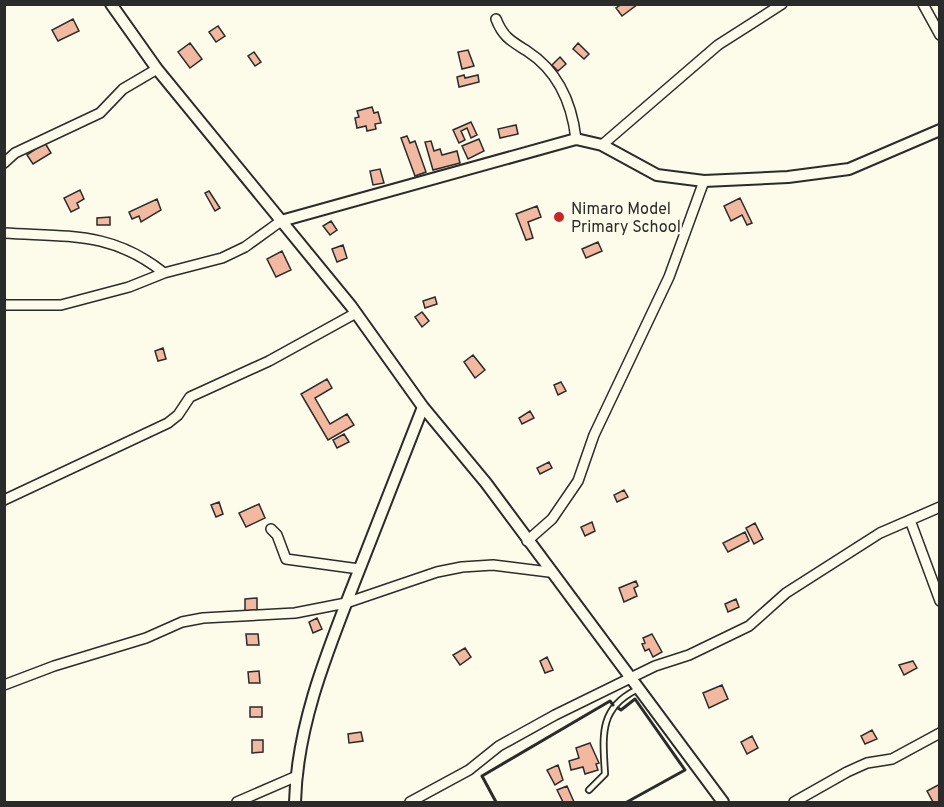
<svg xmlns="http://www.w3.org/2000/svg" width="944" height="807" font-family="Overpass,sans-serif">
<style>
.building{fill:#f2b8a0;stroke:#2b2b2b;stroke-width:1.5}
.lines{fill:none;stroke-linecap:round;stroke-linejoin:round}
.service-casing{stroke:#2b2b2b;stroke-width:8}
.minor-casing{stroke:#2b2b2b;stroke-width:12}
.tertiary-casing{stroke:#2b2b2b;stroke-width:14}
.service{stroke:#fdfbea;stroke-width:4.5}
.minor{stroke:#fdfbea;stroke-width:9}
.tertiary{stroke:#fdfbea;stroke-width:10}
.wall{stroke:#2b2b2b;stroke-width:3}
.poi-dot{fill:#c62828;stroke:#fdfbea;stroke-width:2}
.labels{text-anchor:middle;stroke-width:4.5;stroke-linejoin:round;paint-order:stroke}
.poi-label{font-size:16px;fill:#2b2b2b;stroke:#fdfbea;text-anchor:start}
</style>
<rect width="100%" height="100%" fill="#fdfbea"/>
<path class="building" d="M622,4H638L622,16L616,8Z
M73,19L79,31L58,41L52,30Z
M218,26L225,36L216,42L209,32Z
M190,43L202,59L190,68L178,52Z
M578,43L589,54L584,59L573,49Z
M468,50L474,66L462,69L458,52Z
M254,52L261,62L255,66L248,56Z
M560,57L566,64L558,71L552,65Z
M464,75L465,78L478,75L479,82L459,87L457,77Z
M372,107L374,113L378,112L381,123L375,124L376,129L367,131L366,126L357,128L355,118L359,117L357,111Z
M471,122L477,135L471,138L467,128L461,131L465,140L459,143L453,130Z
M516,125L518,134L500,138L498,129Z
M407,136L410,143L415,141L426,172L415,176L401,138Z
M479,139L484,151L468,159L462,146Z
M431,141L434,151L440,149L442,155L457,151L460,163L433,170L425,142Z
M45,143L51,153L33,164L27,155Z
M380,169L384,183L373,185L370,171Z
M80,190L84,199L77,203L79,208L71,212L64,198Z
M209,191L220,208L215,211L205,193Z
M740,198L752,223L747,225L742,215L731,221L724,206Z
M157,199L161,210L141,222L139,216L132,219L129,212Z
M537,206L541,217L528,222L533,238L526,240L516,214Z
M110,217V225H97V218Z
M331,221L337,230L330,235L323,226Z
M598,242L602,251L586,258L582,249Z
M343,245L347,258L337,262L332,249Z
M282,251L291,270L276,277L267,259Z
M435,297L437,304L425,308L423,301Z
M422,312L429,321L422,327L415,317Z
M163,348L166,359L158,361L155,351Z
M473,355L485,370L475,378L464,362Z
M327,379L332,388L315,398L330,424L347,414L354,425L328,440L301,394Z
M561,382L566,391L558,395L554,385Z
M530,411L534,418L522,424L519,418Z
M344,434L349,442L337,448L333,440Z
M549,462L552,468L540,474L537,468Z
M624,490L628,497L617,502L614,495Z
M219,502L223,514L216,517L211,505Z
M259,504L265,518L246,527L239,513Z
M592,522L595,531L585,536L581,527Z
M755,523L763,539L754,544L746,528Z
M745,532L749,541L728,552L723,543Z
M636,581L638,586L634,588L637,596L624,602L619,588Z
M257,598V610L245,611V599Z
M736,599L739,607L728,612L725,604Z
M317,618L322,629L313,633L309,622Z
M246,634H258L259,645H247Z
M652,634L662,652L653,657L649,649L645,651L642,644L645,643L643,638Z
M465,648L471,657L460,665L453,655Z
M547,657L553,670L545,673L540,661Z
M913,661L917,668L904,675L899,665Z
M259,671L260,683H249L248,672Z
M722,685L728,699L709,708L703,693Z
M250,707H262V717H250Z
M872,730L877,739L865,744L861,736Z
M361,732L363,741L349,743L348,734Z
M752,736L758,748L747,754L741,742Z
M252,740H263V752L252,753Z
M590,743L599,763L596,764L598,770L585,774L583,767L571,770L569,761L579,758L576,748Z
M558,765L563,780L555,785L547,770Z
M940,784V802H933L927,791Z
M567,786L574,802H563L557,790Z"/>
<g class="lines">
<defs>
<path id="service" d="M589,790L605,774C603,737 598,709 636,690"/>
<path id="minor" d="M923,4L940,35
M496,19C503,37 511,41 527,51C558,71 572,104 576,139
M602,145L718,45L782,4
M4,163L15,153L100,113L123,89L157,69
M4,233C68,237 112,231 164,273
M4,305H61L129,287L164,273L222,258L245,247L281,221
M4,500L168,423L178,415L190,397L269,361L356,313
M910,520L940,601
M271,529L277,535L286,559L359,569
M527,541L552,519L578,481L594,435L669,277L704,181
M4,685L54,666L146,638L182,622L203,618L295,613L346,603L437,572L462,567L493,565L549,572
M237,802L297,776
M410,802L469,770L499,746L555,715L655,666L689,655L749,626L786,593L880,533L940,507
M794,802L847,772L867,763L892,759L940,733"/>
<path id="tertiary" d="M111,4L157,69L351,306L423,407L486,483L723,802
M281,221L576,139L602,145L657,175L704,181L788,177L849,169L940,130
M295,802C297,724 328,650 356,578C378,521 401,464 423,407"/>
</defs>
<use href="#service" class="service-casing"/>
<use href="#minor" class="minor-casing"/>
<use href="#tertiary" class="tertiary-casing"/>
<use href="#service" class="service"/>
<use href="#minor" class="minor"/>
<use href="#tertiary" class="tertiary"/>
<path class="wall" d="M618,708L621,710L635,699L685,770L627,802
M496,802L482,776L610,701L613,705"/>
</g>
<circle class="poi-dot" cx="559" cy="217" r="6"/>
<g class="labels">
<g class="poi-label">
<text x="571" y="214">Nimaro Model<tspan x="571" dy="18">Primary School</tspan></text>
</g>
</g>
<rect width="944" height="807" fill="none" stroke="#2b2b2b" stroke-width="12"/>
</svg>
